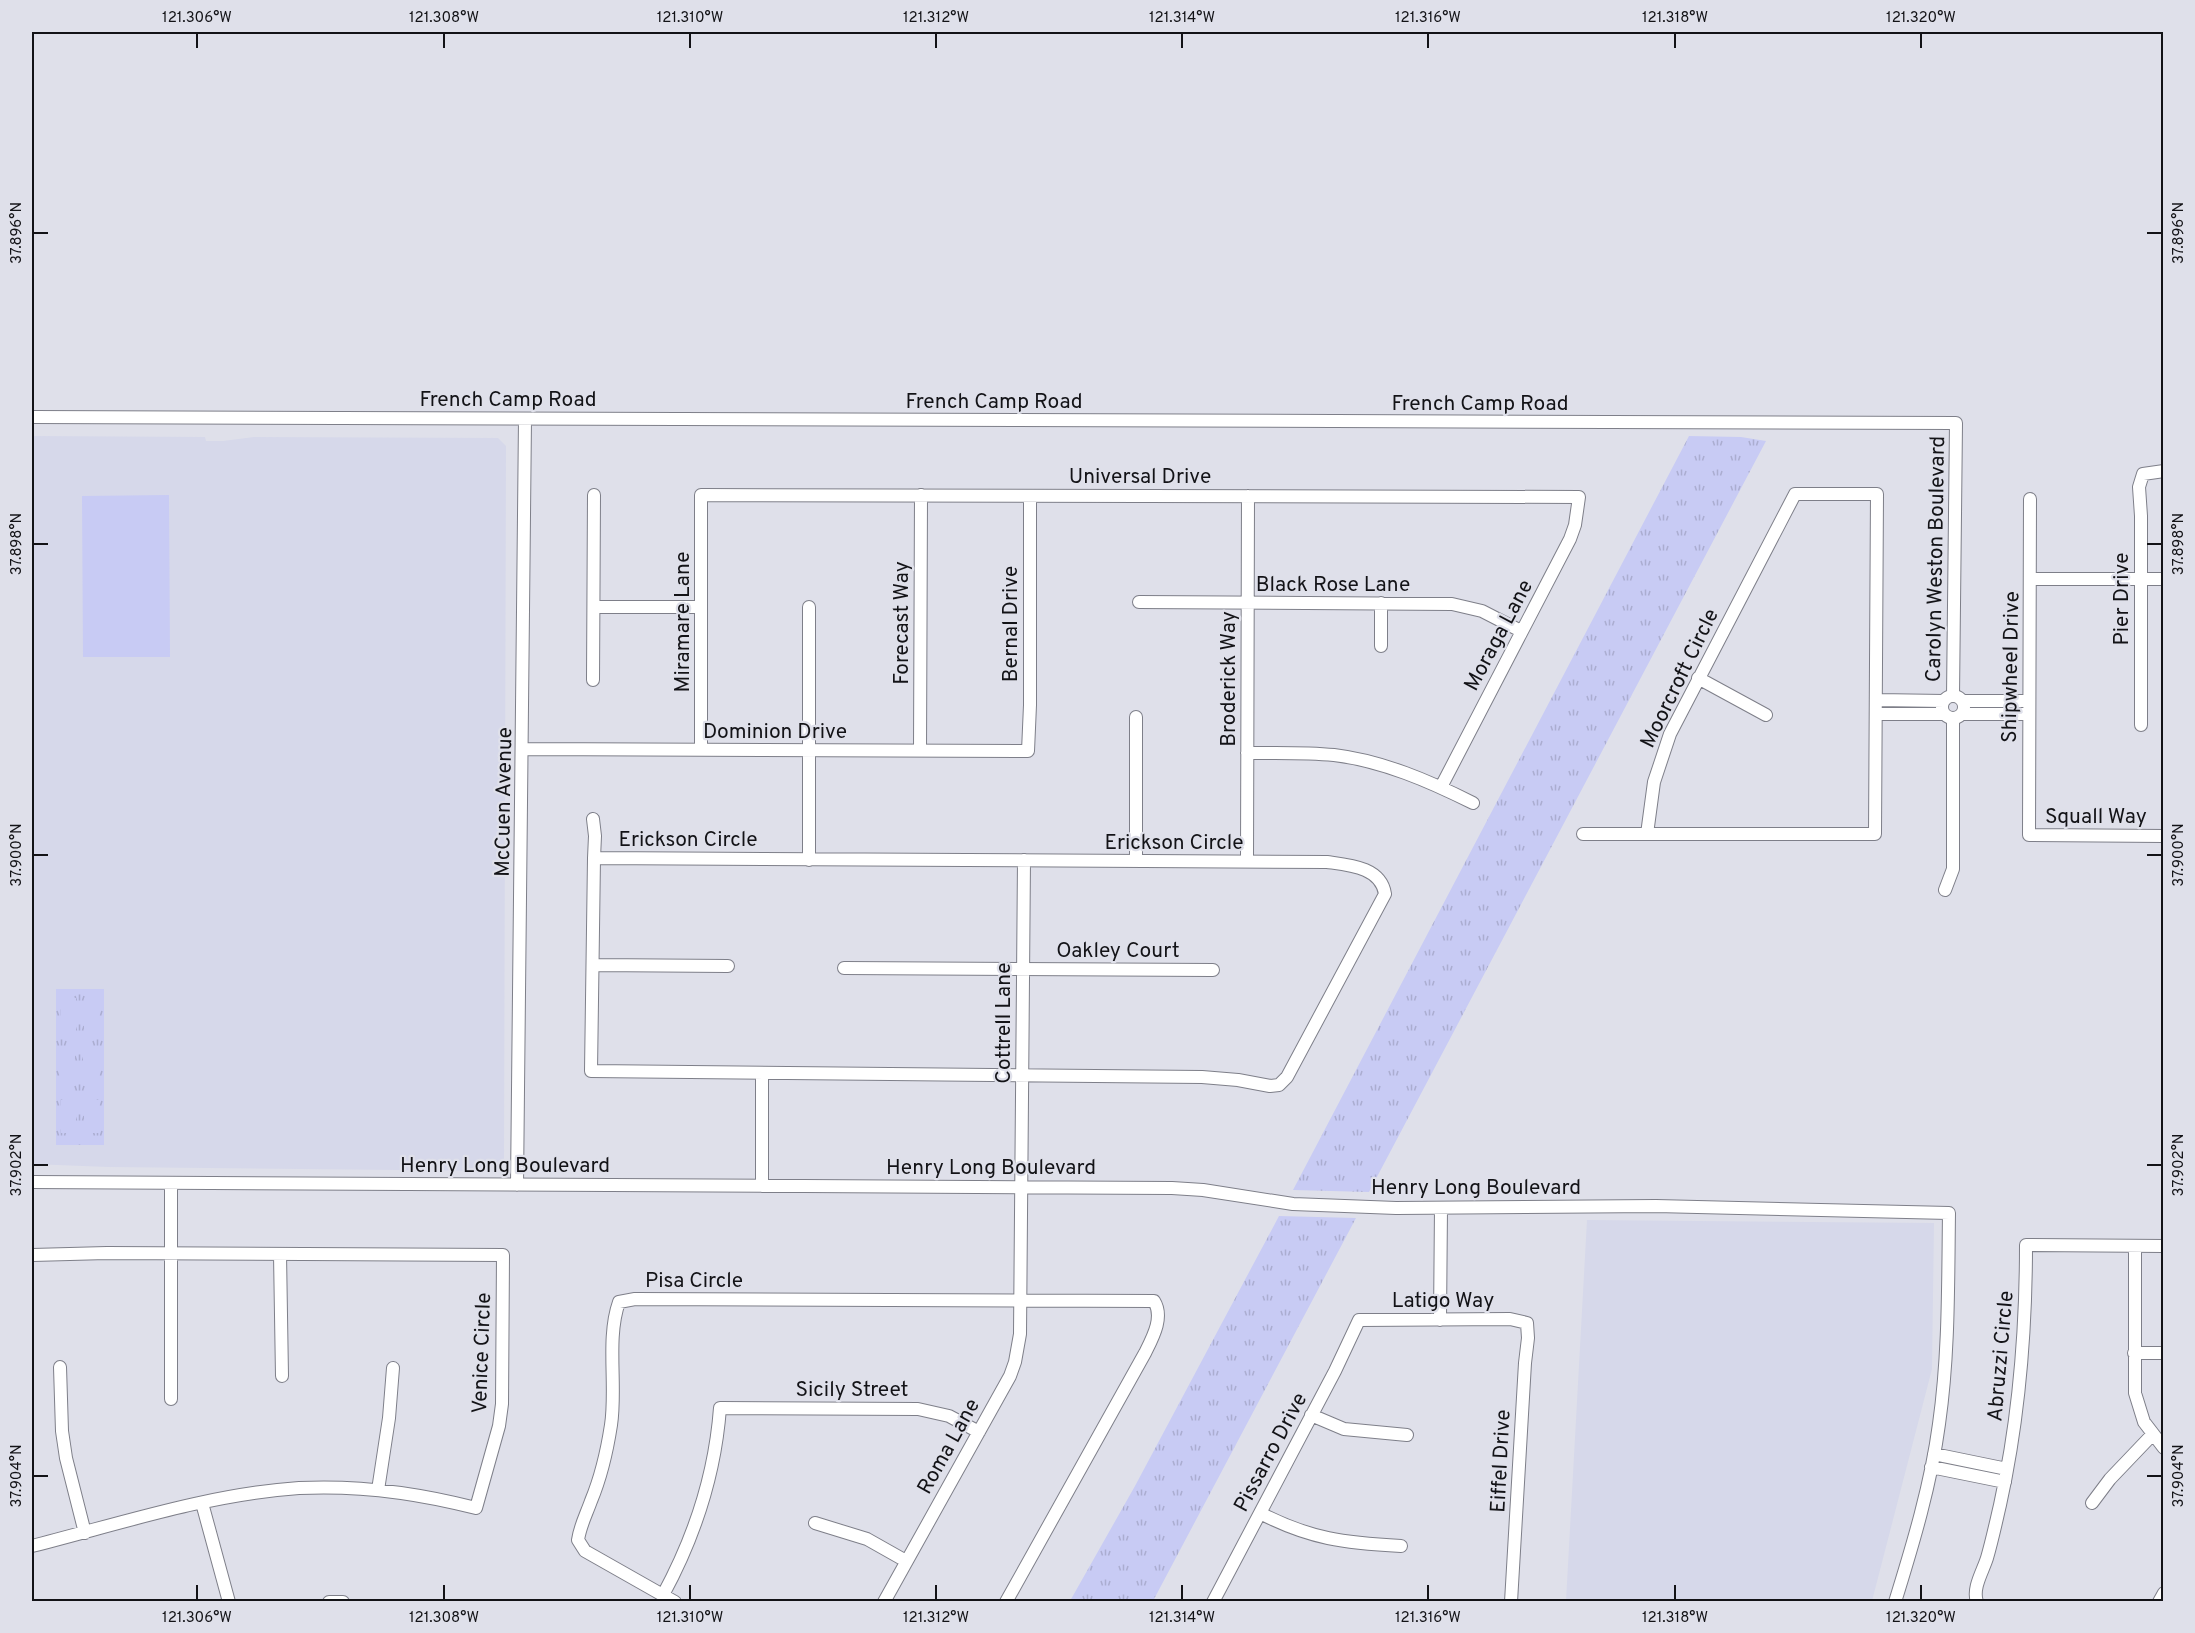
<svg xmlns="http://www.w3.org/2000/svg" width="2195" height="1633" font-family="Overpass,sans-serif">
<style>
.built{fill:#d6d8ea}
.park{fill:url(#park-tufts)}
.garden{fill:#c8cbf4}
.lines{fill:none;stroke-linecap:round;stroke-linejoin:round}
.minor-casing{stroke:#7e7f89;stroke-width:14}
.minor{stroke:#fff;stroke-width:12}
.ticks{fill:none;stroke:#131317;stroke-width:2}
.labels{text-anchor:middle;stroke-width:4.5;stroke-linejoin:round;paint-order:stroke}
.street-label{font-size:21px;fill:#131317;stroke:#dfe0ea}
.neatline{fill:none;stroke:#131317;stroke-width:2}
.ticks-label{font-size:15px;text-anchor:middle;fill:#131317}
</style>
<defs>
<pattern id="park-tufts" width="24" height="20" patternUnits="userSpaceOnUse" patternTransform="scale(1.5)"><rect width="24" height="20" fill="#c8cbf4"/><path d="M3 7l-1-3M5 7V3M7 7l1-3M15 17l-1-3M17 17v-4M19 17l1-3" fill="none" stroke="#abadd0"/></pattern>
</defs>
<rect width="100%" height="100%" fill="#dfe0ea"/>
<path class="built" d="M32,436L205,437L206,441H223L254,437L498,438L506,446L504,1161L494,1171L108,1167L32,1164Z
M1587,1220L1934,1223L1932,1369L1872,1601H1566Z"/>
<path class="park" d="M1689,436L1741,437L1766,441L1369,1192L1293,1190Z
M56,989H104V1145H56Z
M1279,1216L1356,1218L1153,1601H1070L1135,1486Z"/>
<path class="garden" d="M169,495L170,657H83L82,496Z
M61,998H76V1032H61Z
M84,998H99V1031H84Z
M60,1049H75V1082H60Z
M83,1049H99V1082H83Z
M61,1100H76V1133H61Z
M84,1100H99V1133H84Z"/>
<g class="lines">
<defs>
<path id="minor" d="M32,417L1956,423L1953,696
M2030,499L2029,835L2164,836
M2031,579H2164
M1139,602L1452,604L1482,611L1521,631
M594,607H701
M1381,646V603
M1698,678L1766,715
M593,680L594,495
M1942 707a11 11 0 1 1 22 0a11 11 0 1 1-22 0Z
M1877,700L1944,701
M1963,701H2029
M1877,714H1944
M1963,714H2029
M1136,717V861
M2141,725V516L2139,487L2143,474L2164,471
M523,749L1028,751L1030,705V496
M701,750V495L1579,497L1575,525L1570,539L1441,787
M920,751L921,495
M1247,753C1276,753 1305,752 1334,755C1383,761 1429,781 1473,803
M593,819L595,836L594,858L591,1071L1202,1077L1238,1080L1270,1086L1279,1085L1287,1077L1385,894C1381,867 1349,865 1327,862L594,858
M1583,834H1875L1877,494H1795L1670,734L1654,782L1647,834
M809,860V607
M1247,861L1248,496
M1945,890L1953,869V718
M593,965L728,966
M844,968L1213,970
M762,1073V1186
M32,1182L1172,1188L1203,1190L1293,1204L1396,1208L1656,1206L1949,1213C1948,1284 1949,1354 1939,1424C1931,1484 1913,1544 1895,1602
M171,1183V1399
M517,1185L525,419
M2135,1246V1393L2144,1422L2164,1448
M280,1254L282,1376
M32,1255L107,1253L503,1255L502,1404L499,1426L476,1508C418,1493 359,1485 299,1488C209,1494 119,1524 32,1546
M1440,1320L1441,1208
M2134,1353H2164
M60,1367L62,1431L66,1458L85,1533
M1311,1415L1344,1429L1407,1435
M1934,1454L2007,1469
M1931,1467L2005,1482
M378,1490L389,1418L393,1368
M202,1503L229,1602
M2092,1503L2110,1479L2152,1435
M1260,1513C1310,1539 1345,1543 1401,1546
M815,1523L867,1539L906,1561
M663,1595C695,1536 715,1475 720,1408L918,1409L949,1416L979,1432
M329,1602H343
M675,1602L585,1551L578,1540C580,1526 586,1515 591,1501C601,1477 607,1451 611,1425C617,1386 606,1339 619,1302L635,1299L1154,1301C1164,1317 1153,1337 1145,1353L1006,1602
M884,1602L1010,1376L1015,1362L1020,1334L1024,860
M1213,1602L1335,1371L1359,1320L1510,1319L1527,1323L1528,1338L1525,1363L1511,1602
M1977,1602C1972,1588 1983,1571 1987,1558C1992,1541 1996,1522 2000,1505C2019,1419 2026,1333 2026,1245L2164,1246
M2159,1602L2164,1593"/>
</defs>
<use href="#minor" class="minor-casing"/>
<use href="#minor" class="minor"/>
</g>
<path class="ticks" d="M197,33V48M444,33V48M690,33V48M936,33V48M1182,33V48M1428,33V48M1675,33V48M1921,33V48M33,233H48M2147,233H2162M33,544H48M2147,544H2162M33,855H48M2147,855H2162M33,1165H48M2147,1165H2162M33,1476H48M2147,1476H2162M197,1585V1600M444,1585V1600M690,1585V1600M936,1585V1600M1182,1585V1600M1428,1585V1600M1675,1585V1600M1921,1585V1600"/>
<g class="labels">
<g class="street-label">
<text x="508" y="406">French Camp Road</text>
<text x="994" y="408">French Camp Road</text>
<text x="1480" y="410">French Camp Road</text>
<text x="1140" y="483">Universal Drive</text>
<text transform="translate(1935 559) rotate(-89)" y="7">Carolyn Weston Boulevard</text>
<text x="1333" y="591">Black Rose Lane</text>
<text transform="translate(2121 599) rotate(-90)" y="7">Pier Drive</text>
<text transform="translate(682 622) rotate(-90)" y="7">Miramare Lane</text>
<text transform="translate(901 623) rotate(-90)" y="7">Forecast Way</text>
<text transform="translate(1010 624) rotate(-90)" y="7">Bernal Drive</text>
<text transform="translate(1498 635) rotate(-62)" y="7">Moraga Lane</text>
<text transform="translate(2010 667) rotate(-89)" y="7">Shipwheel Drive</text>
<text transform="translate(1679 678) rotate(-64)" y="7">Moorcroft Circle</text>
<text transform="translate(1228 679) rotate(-90)" y="7">Broderick Way</text>
<text x="775" y="738">Dominion Drive</text>
<text transform="translate(503 802) rotate(-89)" y="7">McCuen Avenue</text>
<text x="2096" y="823">Squall Way</text>
<text x="688" y="846">Erickson Circle</text>
<text x="1174" y="849">Erickson Circle</text>
<text x="1118" y="957">Oakley Court</text>
<text transform="translate(1003 1023) rotate(-90)" y="7">Cottrell Lane</text>
<text x="505" y="1172">Henry Long Boulevard</text>
<text x="991" y="1174">Henry Long Boulevard</text>
<text x="1476" y="1194">Henry Long Boulevard</text>
<text x="694" y="1287">Pisa Circle</text>
<text x="1443" y="1307">Latigo Way</text>
<text transform="translate(481 1353) rotate(-88)" y="7">Venice Circle</text>
<text transform="translate(2000 1356) rotate(-85)" y="7">Abruzzi Circle</text>
<text x="852" y="1396">Sicily Street</text>
<text transform="translate(948 1446) rotate(-61)" y="7">Roma Lane</text>
<text transform="translate(1270 1452) rotate(-62)" y="7">Pissarro Drive</text>
<text transform="translate(1500 1461) rotate(-87)" y="7">Eiffel Drive</text>
</g>
</g>
<rect width="2195" height="1633" fill="none" stroke="#dfe0ea" stroke-width="66"/>
<rect x="33" y="33" width="2129" height="1567" class="neatline"/>
<g class="ticks-label">
<text x="197" y="22">121.306°W</text>
<text x="444" y="22">121.308°W</text>
<text x="690" y="22">121.310°W</text>
<text x="936" y="22">121.312°W</text>
<text x="1182" y="22">121.314°W</text>
<text x="1428" y="22">121.316°W</text>
<text x="1675" y="22">121.318°W</text>
<text x="1921" y="22">121.320°W</text>
<text transform="translate(2178 233) rotate(-90)" y="5">37.896°N</text>
<text transform="translate(16 233) rotate(-90)" y="5">37.896°N</text>
<text transform="translate(2178 544) rotate(-90)" y="5">37.898°N</text>
<text transform="translate(16 544) rotate(-90)" y="5">37.898°N</text>
<text transform="translate(2178 855) rotate(-90)" y="5">37.900°N</text>
<text transform="translate(16 855) rotate(-90)" y="5">37.900°N</text>
<text transform="translate(2178 1165) rotate(-90)" y="5">37.902°N</text>
<text transform="translate(16 1165) rotate(-90)" y="5">37.902°N</text>
<text transform="translate(2178 1476) rotate(-90)" y="5">37.904°N</text>
<text transform="translate(16 1476) rotate(-90)" y="5">37.904°N</text>
<text x="197" y="1622">121.306°W</text>
<text x="444" y="1622">121.308°W</text>
<text x="690" y="1622">121.310°W</text>
<text x="936" y="1622">121.312°W</text>
<text x="1182" y="1622">121.314°W</text>
<text x="1428" y="1622">121.316°W</text>
<text x="1675" y="1622">121.318°W</text>
<text x="1921" y="1622">121.320°W</text>
</g>
</svg>
